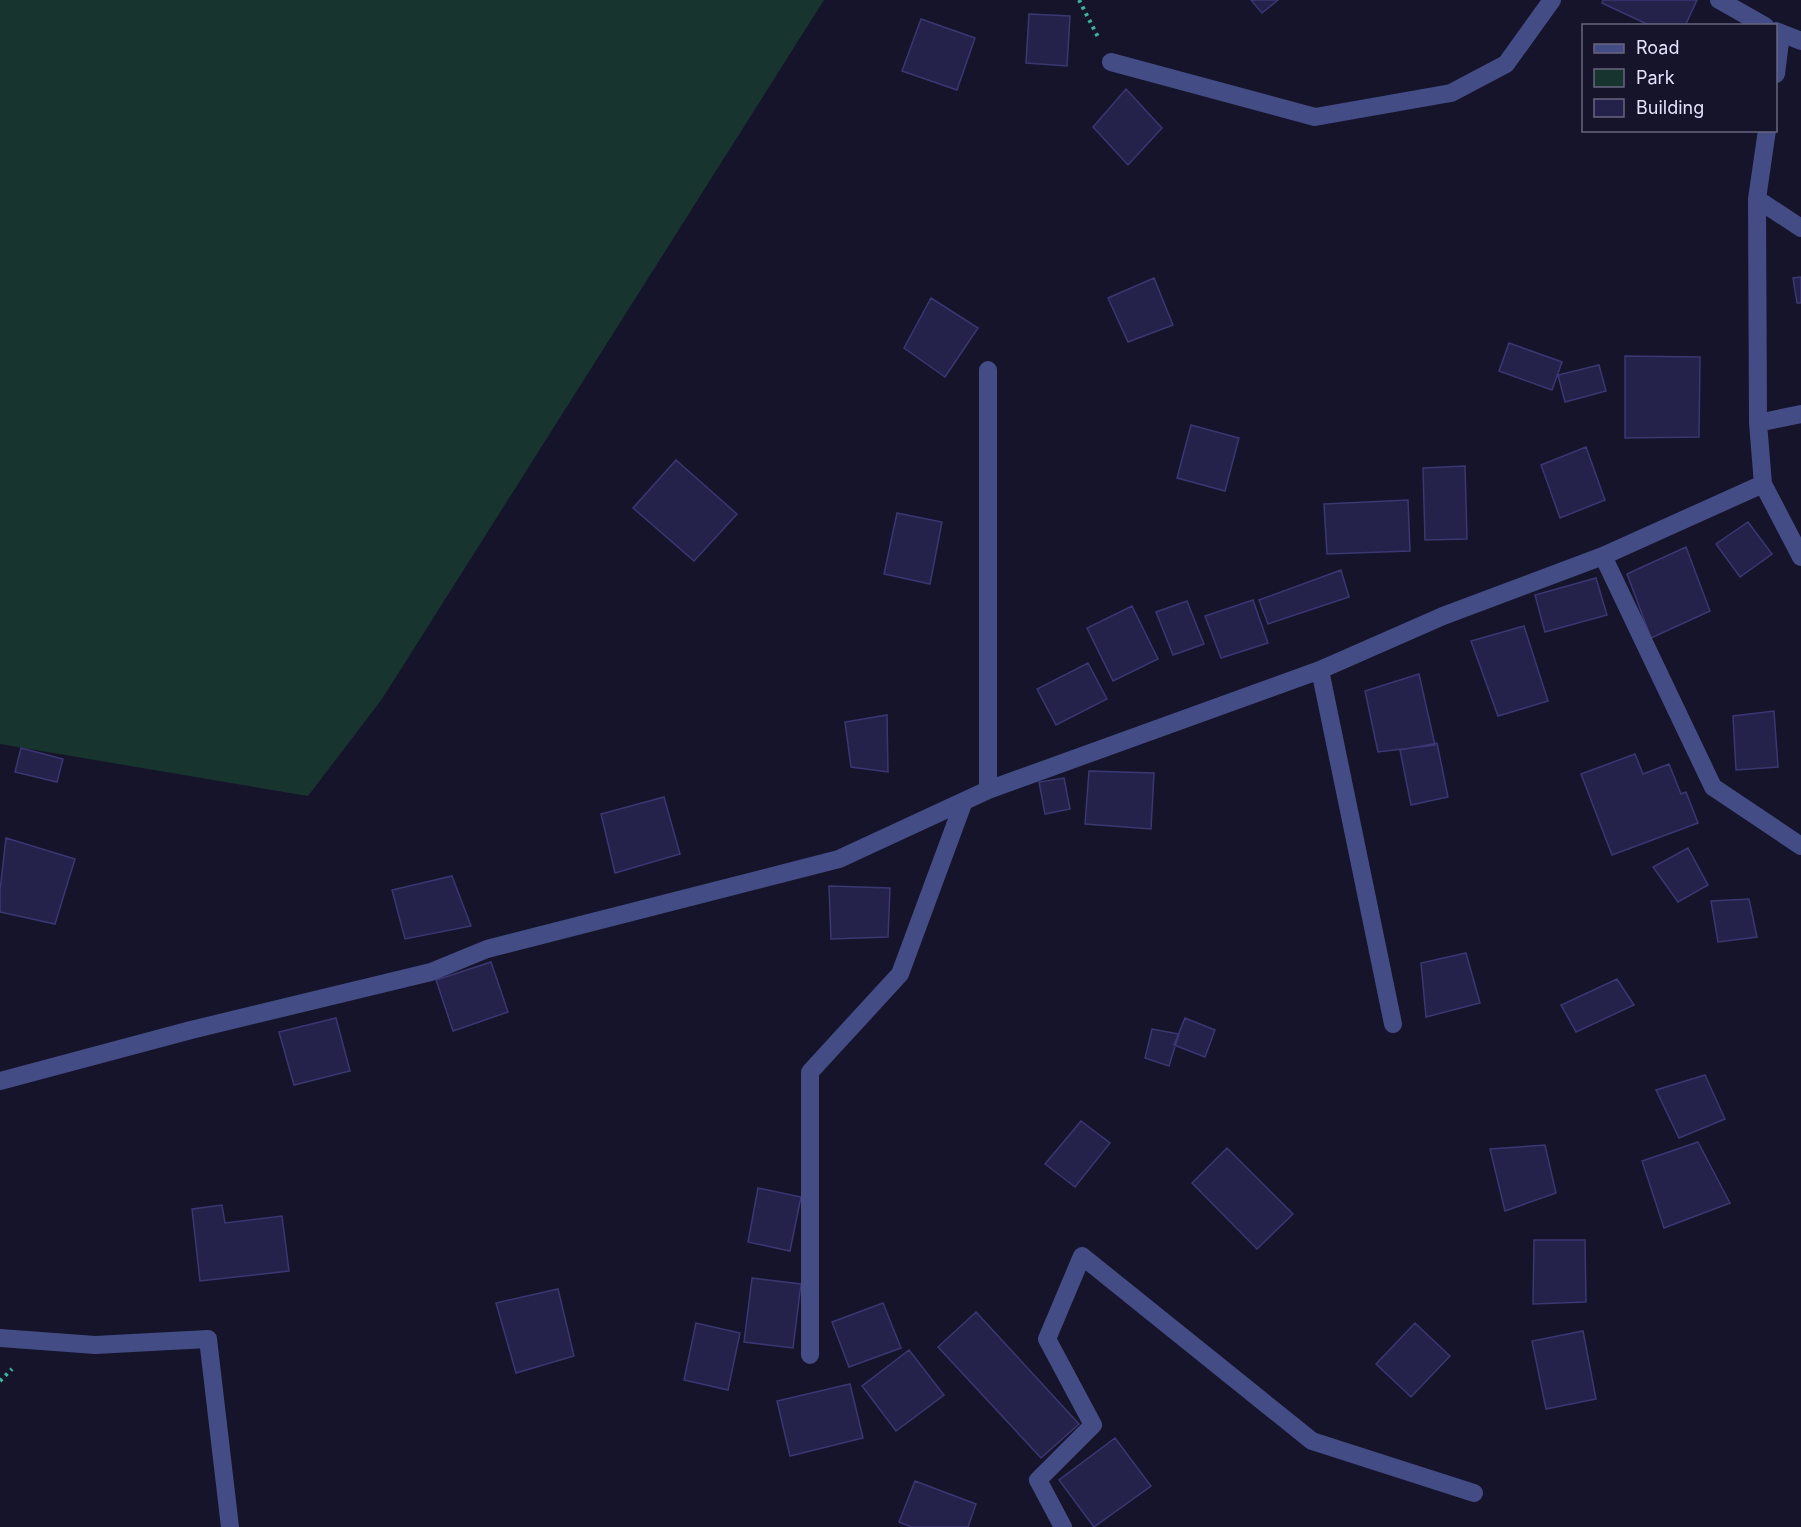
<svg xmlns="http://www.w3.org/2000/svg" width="1801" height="1527" font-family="Inter,sans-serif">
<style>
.green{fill:#18342f}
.building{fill:#24224a;stroke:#3a3773;stroke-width:1.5}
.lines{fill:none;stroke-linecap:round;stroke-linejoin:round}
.path{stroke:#3eb39a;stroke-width:4;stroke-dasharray:3 4.5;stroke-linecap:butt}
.minor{stroke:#444c85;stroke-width:18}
</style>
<rect width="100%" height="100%" fill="#15142b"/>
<path class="green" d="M0,0H824L382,699L308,796L0,744Z"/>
<path class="building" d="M1251,0H1278L1262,13Z
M1603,0H1697L1685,26H1651L1602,3Z
M1029,14L1070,16L1067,66L1026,63Z
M921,19L975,38L957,90L902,71Z
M1126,89L1162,128L1128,165L1093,127Z
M1801,277V303H1797L1793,278Z
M1154,278L1173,325L1128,342L1108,298Z
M931,298L978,328L945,377L904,348Z
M1509,343L1562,362L1552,390L1499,371Z
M1625,356L1700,357L1699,437L1625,438Z
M1599,365L1606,391L1565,402L1558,375Z
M1191,425L1239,438L1225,491L1177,478Z
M1586,447L1605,500L1560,518L1541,465Z
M676,460L737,514L694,561L633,508Z
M1465,466L1467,539L1425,540L1423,468Z
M1408,500L1410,551L1327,554L1324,504Z
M897,513L942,522L930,584L884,574Z
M1748,522L1772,554L1740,577L1716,544Z
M1686,547L1710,611L1651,638L1627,574Z
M1341,570L1349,597L1268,624L1259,600Z
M1596,578L1607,615L1545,632L1535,595Z
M1253,600L1268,643L1221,658L1205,616Z
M1187,601L1204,644L1173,655L1156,612Z
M1132,606L1158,659L1113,681L1087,628Z
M1524,626L1548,701L1498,716L1471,641Z
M1088,663L1107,699L1056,725L1037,689Z
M1419,674L1435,745L1378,752L1365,691Z
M1774,711L1778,767L1736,770L1733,716Z
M887,715L888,772L851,767L845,722Z
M1437,743L1448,797L1411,805L1400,750Z
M21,748L63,759L57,782L15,772Z
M1635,754L1643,774L1669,764L1681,794L1686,792L1698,823L1612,855L1581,774Z
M1089,771L1154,773L1151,829L1085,824Z
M1064,778L1070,809L1045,814L1039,782Z
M664,797L680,854L615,873L601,814Z
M6,838L75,859L55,924L0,912V890Z
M1688,848L1708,885L1678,902L1653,867Z
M452,876L471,926L405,939L392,890Z
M829,886L890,888L888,937L831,939Z
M1749,899L1757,937L1718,942L1711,901Z
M1466,953L1480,1003L1426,1017L1421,963Z
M491,962L508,1012L453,1031L436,980Z
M1617,979L1634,1005L1576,1032L1561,1005Z
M336,1018L350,1071L294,1085L279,1032Z
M1185,1018L1215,1030L1205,1057L1174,1045Z
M1152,1029L1179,1034L1169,1066L1145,1058Z
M1705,1075L1725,1119L1679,1138L1656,1090Z
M1081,1121L1110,1143L1075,1187L1045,1164Z
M1698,1142L1730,1203L1664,1228L1642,1161Z
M1545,1145L1556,1193L1505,1211L1490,1149Z
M1227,1148L1293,1214L1257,1249L1192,1183Z
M758,1188L801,1197L790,1251L748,1242Z
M222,1205L225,1223L282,1216L289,1271L200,1281L192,1209Z
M1534,1240H1585L1586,1302L1533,1304Z
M752,1278L801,1284L793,1348L744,1342Z
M558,1289L574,1356L516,1373L496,1303Z
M883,1303L901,1348L849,1367L832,1322Z
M976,1312L1079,1424L1041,1458L938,1347Z
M696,1323L740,1333L728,1390L684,1380Z
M1415,1323L1450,1356L1411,1397L1376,1364Z
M1583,1331L1596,1399L1546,1409L1532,1341Z
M909,1350L944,1395L896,1431L862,1386Z
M850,1384L863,1438L790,1456L777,1401Z
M1115,1438L1151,1486L1094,1527L1059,1480Z
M915,1481L976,1504L968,1527H911L899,1522Z"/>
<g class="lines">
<path class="path" d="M1079,0L1098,37
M0,1381L12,1369"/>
<path class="minor" d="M1719,0L1765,26
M1776,31L1801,41
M1111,62L1315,117L1451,93L1506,64L1552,0
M1776,74L1781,34
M1767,130L1757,199L1758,423L1763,484L1801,557
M1757,199L1801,228
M1758,423L1801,414
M1603,556L1713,787L1801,846
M1320,670L1393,1024
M988,790V370
M0,1081L191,1030L431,972L487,949L839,859L988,790L1320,670L1443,616L1603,556L1763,484
M0,1338L95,1345L208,1339L230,1527
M810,1355V1072L900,974L964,801
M1063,1527L1038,1480L1093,1425L1047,1339L1082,1256L1312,1441L1474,1493"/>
</g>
<rect x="1582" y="24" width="195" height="108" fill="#15142b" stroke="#67667f" stroke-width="1.5"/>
<rect x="1594" y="44" width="30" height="9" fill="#444c85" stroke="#67667f" stroke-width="1.5"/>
<text x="1636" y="54" font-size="18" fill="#e1e2fc">Road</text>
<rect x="1594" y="69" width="30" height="18" fill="#18342f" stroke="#67667f" stroke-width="1.5"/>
<text x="1636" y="84" font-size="18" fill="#e1e2fc">Park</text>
<rect x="1594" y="99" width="30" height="18" fill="#24224a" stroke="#67667f" stroke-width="1.5"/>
<text x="1636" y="114" font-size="18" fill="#e1e2fc">Building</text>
</svg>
